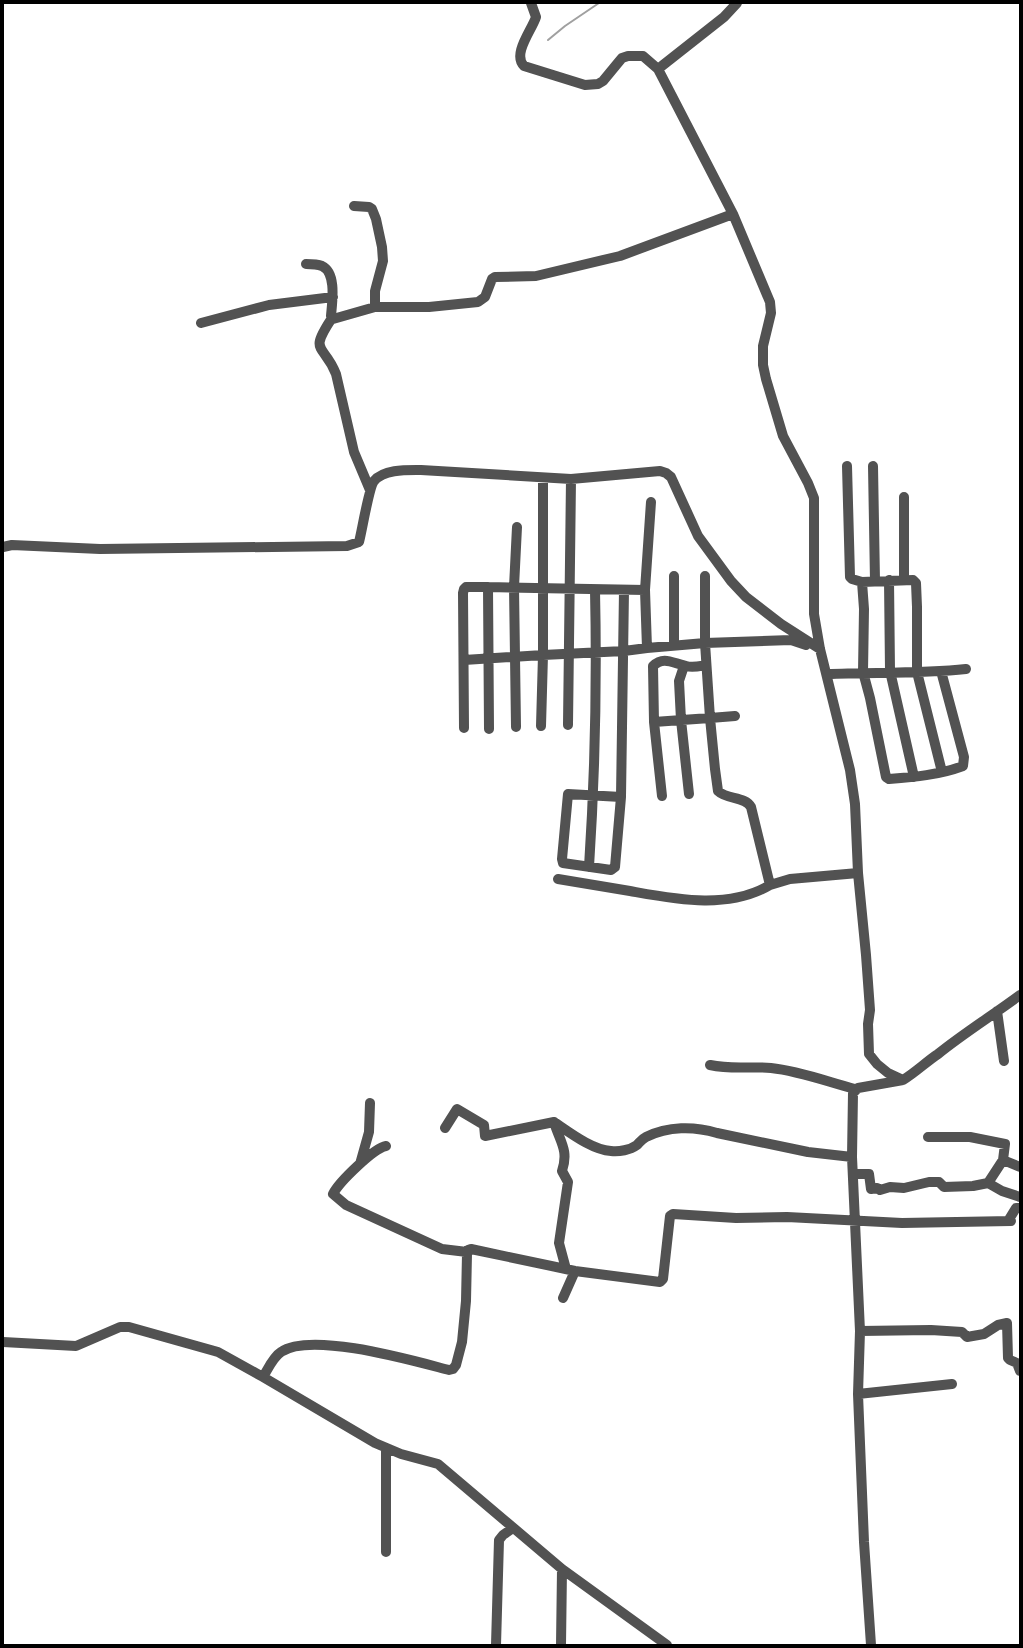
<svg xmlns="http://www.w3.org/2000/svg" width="1023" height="1648" font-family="'PT Sans',sans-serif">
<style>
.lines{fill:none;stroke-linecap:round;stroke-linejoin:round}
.stream{stroke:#a0a0a0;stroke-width:2}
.minor{stroke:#525252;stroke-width:10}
</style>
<rect width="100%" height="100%" fill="#fff"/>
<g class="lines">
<path class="stream" d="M548,40L565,26L599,3"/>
<path class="minor" d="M531,3L536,17C532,30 512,54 524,66L585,85L598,84L603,81L617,64L622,58L628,56H643L658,69
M737,3L724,17L658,69L733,214L770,302L771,313L763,346V365L766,379L783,436L808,483L814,498V614L820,649L850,770L855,804L858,873L866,955L870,1010L868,1024L869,1054L877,1064L888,1073L903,1080C916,1072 926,1062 938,1054C964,1033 993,1015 1020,995
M354,206L369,207L372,209L376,219L382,247L383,261L375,291V307
M306,264C311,264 317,264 322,266C337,273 332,303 331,316L333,319L375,307H429L478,302L485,297L492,279L495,277L536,276L620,256L733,214
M332,318C308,354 324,343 336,374L354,452L370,490
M201,323L269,305L333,297
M847,466L850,577L852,579L862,582
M873,466L875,581
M543,478V655L624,651L647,648L705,643L791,640L806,645
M3,547L12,545L100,549L347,546L359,542C362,531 369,487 374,481C384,469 407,470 421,470L571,479L660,471L666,473L671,477L698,536L731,581L746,597L781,624L820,649
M705,576V643L710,718L735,716
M889,580L890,671L914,777
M904,580V497
M488,587L489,729
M674,646V576
M647,648L645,590L651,502
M464,660L543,655L541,726
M684,666L679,681L681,720L689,794
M941,671L964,757L963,766C939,775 914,777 889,779L886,777L870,698L863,672L864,609L862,582L913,580L916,583L917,607V672L942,772
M827,674C873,672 920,674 966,669
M568,725L571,479
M516,727L514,587L517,527
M464,728L463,593L464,589L466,587H488L645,590
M662,796L654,722L653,666C664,655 674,664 686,666C693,668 700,666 706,665
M621,797L568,794L562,859L563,863L611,870L615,867L621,797L624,590
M589,867C595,775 597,682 595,590
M558,879C582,883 606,887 630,891C675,899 728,910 770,885L751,807C745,796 727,800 718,791L715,769L710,718L654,722
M770,885L790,879L858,873
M997,1011L1004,1061
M710,1065C733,1070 749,1066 771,1068C800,1071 828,1082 855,1089
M554,1122C569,1132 592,1150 611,1151C619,1152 630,1150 637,1145C640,1142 642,1139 646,1137C668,1126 694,1126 717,1133L808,1152L852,1157
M445,1128L457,1109L484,1125L485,1136L554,1122C560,1142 569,1150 562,1171L568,1182L559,1243L566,1269
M928,1137H970L1005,1144L1003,1160
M386,1146C374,1148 339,1182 333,1194L346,1205L442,1249L467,1252
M360,1164L369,1132L370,1103
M853,1174H869L871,1189L877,1188L880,1190L890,1187L904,1188L929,1182H939L944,1187L973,1186L988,1183L1002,1191L1020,1197
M988,1183L1003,1160L1020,1167
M1008,1221L1016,1208H1020
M563,1298L575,1271
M860,1331L931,1330L962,1332L967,1337L984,1334L998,1325L1007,1323L1008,1358L1010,1360L1017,1363L1020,1371
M3,1342L76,1346L120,1327H129L218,1352L263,1377L375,1443L401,1454L438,1464L562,1569L667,1645
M263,1377C268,1369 273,1357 281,1352C311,1331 414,1361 449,1370L453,1369L456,1365L462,1342L466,1301L467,1254L468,1250L471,1249L575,1271L660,1282L663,1279L670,1216L673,1214L736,1218L787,1217L902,1223L1011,1221
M858,1394L952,1384
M386,1552V1448
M496,1645L499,1540L503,1535L513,1528
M561,1645L562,1569
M871,1645L864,1542L858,1394L860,1331L852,1157L853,1093L858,1088L903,1080"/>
</g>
<rect width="1023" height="1648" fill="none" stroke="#000000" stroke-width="8"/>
</svg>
